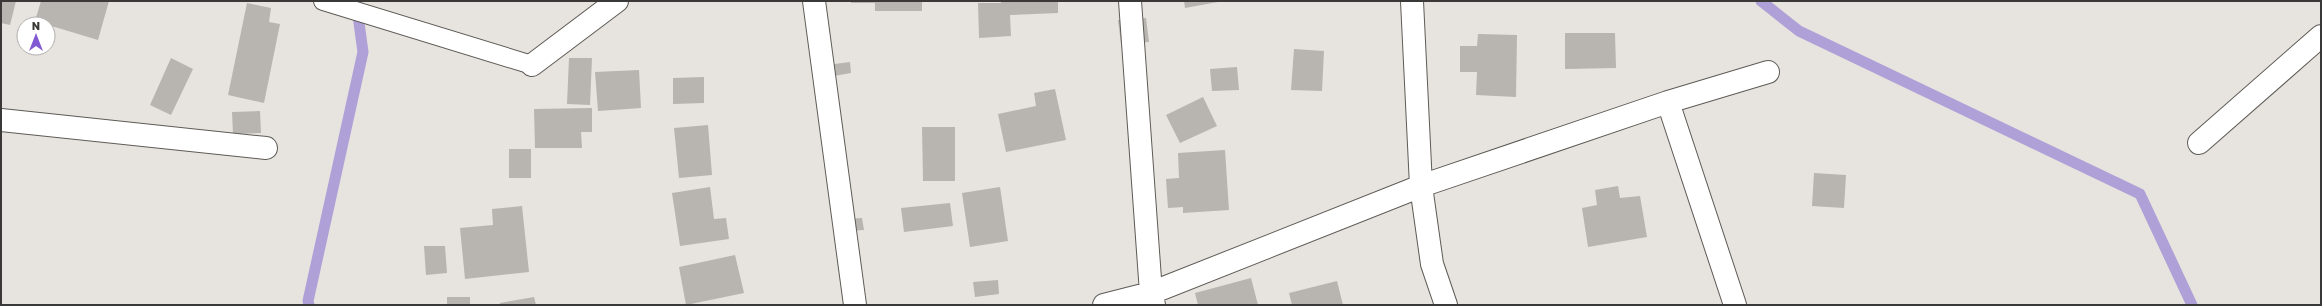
<svg xmlns="http://www.w3.org/2000/svg" width="2322" height="306" font-family="'Golos Text',sans-serif">
<style>
.lines{fill:none;stroke-linecap:round;stroke-linejoin:round}
.stream{stroke:#afa0d8;stroke-width:11}
.building{fill:#b8b4af}
.service-casing{stroke:#5e5b56;stroke-width:20}
.minor-casing{stroke:#5e5b56;stroke-width:24}
.service{stroke:#fff;stroke-width:18}
.minor{stroke:#fff;stroke-width:22}
</style>
<rect width="100%" height="100%" fill="#e7e3de"/>
<g class="lines">
<path class="stream" d="M1761,1L1799,31L2140,194L2192,305
M309,305L308,301L363,52L356,1"/>
</g>
<path class="building" d="M1,1H16L10,25L1,23Z
M41,1H109L98,40L35,21Z
M851,1H922V11H875V3H851Z
M1001,1H1058V13L1010,15L1011,36L979,38L978,3H1001Z
M1184,1H1218V2L1185,8Z
M247,3L271,8L269,22L280,24L264,103L228,95Z
M1146,18L1149,42L1121,44L1118,20Z
M1565,33H1615L1616,68L1565,69Z
M1478,34L1517,35L1516,97L1476,95L1477,72H1460V46H1477Z
M1294,49L1324,51L1322,91L1291,90Z
M171,58L193,69L171,115L150,105Z
M569,58H592L590,105L567,104Z
M850,62L851,73L828,77L827,65Z
M1237,67L1239,90L1212,91L1210,69Z
M639,70L641,108L598,111L595,72Z
M704,77V103L673,104V78Z
M1055,89L1066,140L1006,152L998,114L1036,106L1034,93Z
M1203,97L1217,126L1180,143L1166,115Z
M592,108V132H581L582,148H535L534,109Z
M260,111L261,133L233,134L232,112Z
M708,125L712,175L679,178L674,128Z
M922,127H955V181H923Z
M509,149H531V178H509Z
M1225,150L1229,210L1183,213V207L1168,208L1166,179L1179,178L1178,153Z
M1814,173L1846,175L1844,208L1812,206Z
M1618,186L1620,198L1640,196L1647,237L1588,247L1582,208L1597,205L1595,190Z
M710,187L714,219L726,218L729,239L680,246L672,193Z
M1000,187L1008,241L970,247L962,193Z
M950,203L953,226L904,232L901,208Z
M522,206L529,272L465,279L460,228L493,225L492,209Z
M862,218L864,230L846,231L845,219Z
M424,246H445L447,273L426,275Z
M735,255L744,293L686,305L679,267Z
M1251,278L1258,305H1198L1195,293Z
M998,280L999,294L975,297L973,282Z
M1337,281L1343,305H1292L1289,293Z
M447,297H470V305H447Z
M534,297L536,305H500V303Z"/>
<g class="lines">
<defs>
<path id="service" d="M323,1L532,65"/>
<path id="minor" d="M814,1L855,305
M1130,1L1151,293L1154,305
M1412,1L1421,186L1432,264L1446,305
M532,65L617,1
M1668,102L1735,305
M1,120L266,148
M2199,143L2321,36
M1104,305L1151,293L1421,186L1668,102L1768,72"/>
</defs>
<use href="#service" class="service-casing"/>
<use href="#minor" class="minor-casing"/>
<use href="#service" class="service"/>
<use href="#minor" class="minor"/>
</g>
<rect width="2322" height="306" fill="none" stroke="#3b3937" stroke-width="4"/>
<g transform="translate(36 36)"><circle r="19" fill="#ffffff" stroke="#b1b0af"/>
<path d="M0-3L7 15L0 10L-7 15Z" fill="#8359d3"/>
<text y="-6" font-size="11" font-weight="bold" text-anchor="middle" fill="#3b3937">N</text>
</g>
</svg>
